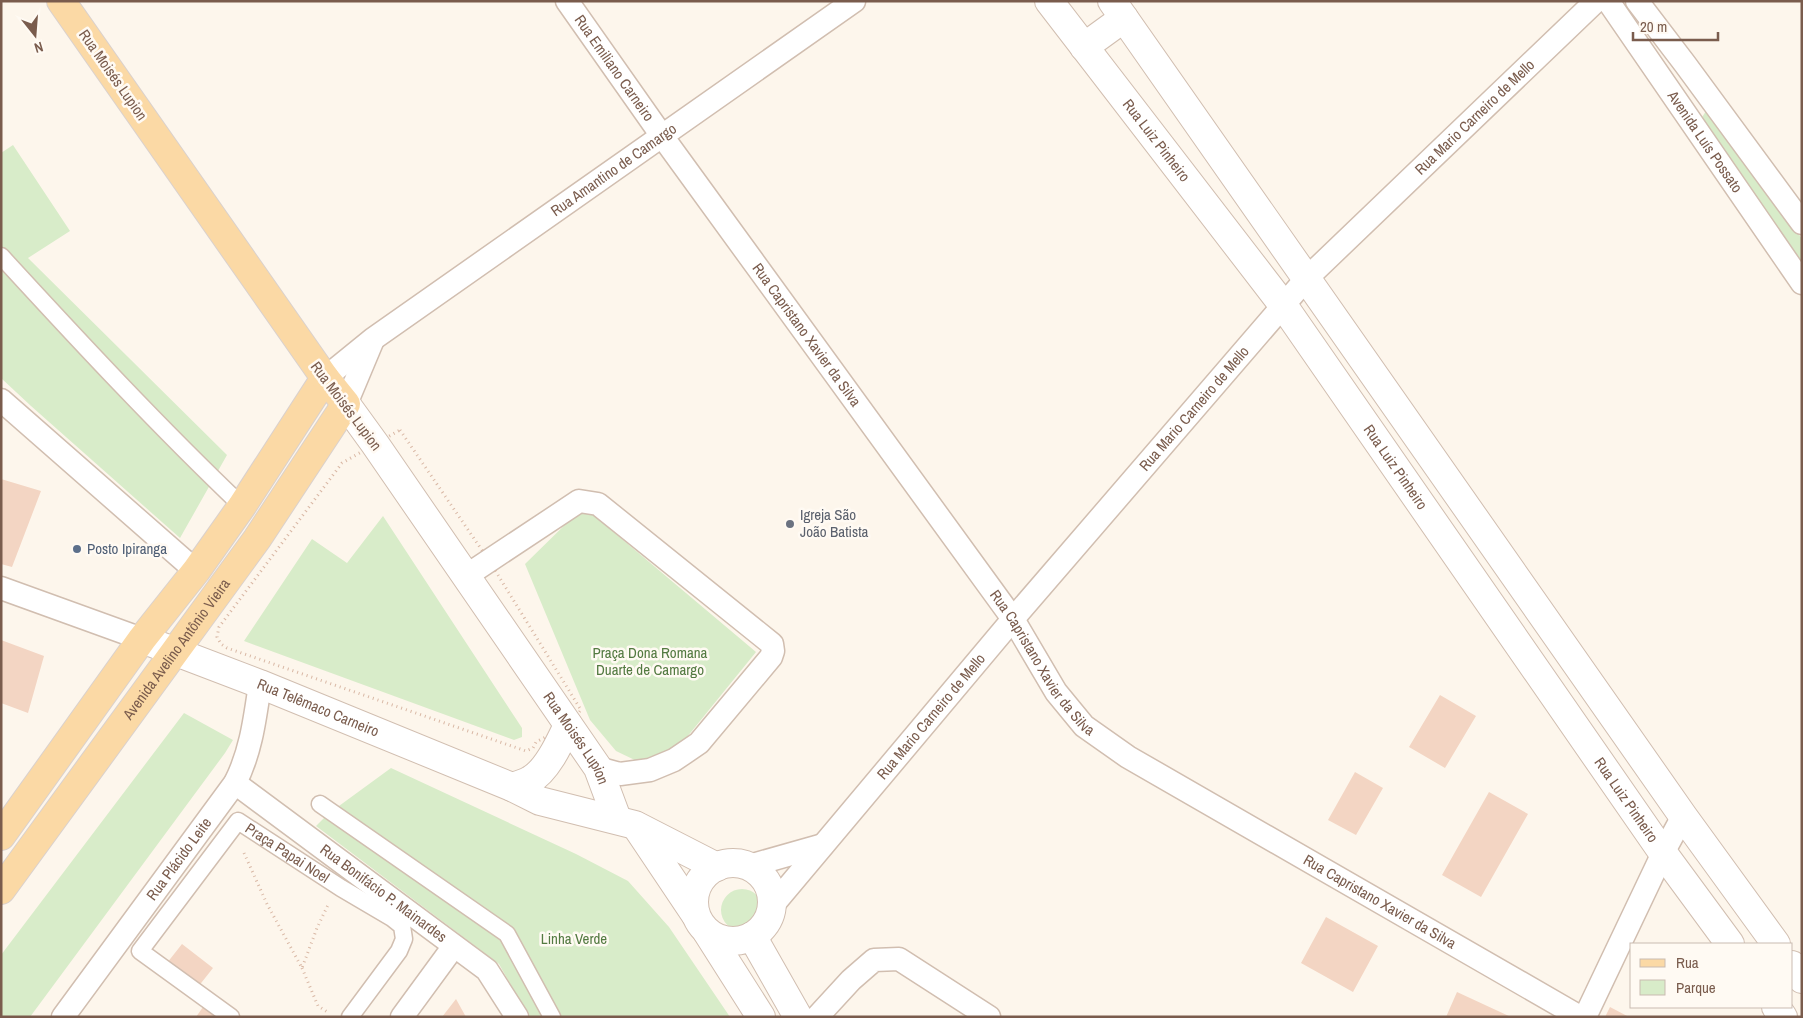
<svg xmlns="http://www.w3.org/2000/svg" width="1803" height="1018" font-family="'Archivo Narrow',sans-serif">
<style>
.green{fill:#d8ecc9}
.building{fill:#f3d5c3}
.lines{fill:none;stroke-linecap:round;stroke-linejoin:round}
.pedestrian-casing{stroke:#d1beb0;stroke-width:19}
.minor-casing{stroke:#d1beb0;stroke-width:25}
.tertiary-casing{stroke:#d1beb0;stroke-width:30}
.primary-casing{stroke:#dad1cd;stroke-width:30}
.path{stroke:#d9b8a5;stroke-width:3;stroke-dasharray:1 4;stroke-linecap:butt}
.pedestrian{stroke:#fff;stroke-width:16}
.minor{stroke:#fff;stroke-width:22}
.tertiary{stroke:#fff;stroke-width:28}
.primary{stroke:#fbd9a5;stroke-width:28}
.worship-dot{fill:#6b7280;stroke:#fffaf3;stroke-width:2}
.service-dot{fill:#5c6f8a;stroke:#fffaf3;stroke-width:2}
.labels{text-anchor:middle;stroke-width:5;stroke-linejoin:round;paint-order:stroke}
.street-label{font-size:15px;fill:#7a5c4d;stroke:#fffaf3}
.worship-label{font-size:15px;fill:#5b616d;stroke:#fffaf3;text-anchor:start}
.service-label{font-size:15px;fill:#4e5e75;stroke:#fffaf3;text-anchor:start}
.park-label{font-size:15px;fill:#537a41;stroke:#fffaf3}
</style>
<rect width="100%" height="100%" fill="#fdf6ec"/>
<path class="green" d="M1706,111L1730,135L1802,239V268L1701,119Z
M13,145L70,231L28,258L227,455L180,538L31,406L1,378V153Z
M579,511L591,513L756,652L687,737L663,754L641,763L616,751L590,720L525,564Z
M383,516L522,728V737L514,740L244,641L312,539L347,563Z
M184,713L233,740L225,753L30,1017H1V955Z
M391,768L576,854L628,881L669,927L730,1017H529L499,964L316,826L328,814Z
M721 910a21 21 0 1 1 42 0a21 21 0 1 1-42 0Z"/>
<path class="building" d="M1,479L41,491L12,567L1,564Z
M1,640L44,656L28,713L1,703Z
M1440,695L1476,716L1445,768L1409,747Z
M1355,772L1383,788L1356,835L1328,820Z
M1489,792L1528,814L1481,897L1442,875Z
M1326,917L1378,946L1353,992L1301,963Z
M182,944L213,968L198,987L167,963Z
M1457,992L1511,1017H1446Z
M456,999L466,1017H442Z
M203,1007L216,1017H196Z
M1610,1007L1629,1017H1605Z"/>
<g class="lines">
<defs>
<g id="pedestrian">
<path d="M1,256C79,341 159,427 242,506"/>
<path d="M320,804L507,934L552,1017"/>
<path id="s1" d="M231,1017L140,951L238,821L341,888L392,918L402,926L404,939L399,951L350,1017"/>
</g>
<g id="minor">
<path id="s2" d="M567,1L662,136L1013,619L1056,692L1084,726L1128,757L1580,1017"/>
<path id="s3" d="M1608,1L1802,283"/>
<path d="M1637,1L1685,64L1802,223"/>
<path id="s4" d="M325,378L373,339L854,1"/>
<path d="M1,400L196,571"/>
<path d="M346,404L372,342"/>
<path d="M466,576L579,501L598,504L772,644L773,651L771,657L699,743L674,760L650,770L620,774L598,768"/>
<path d="M1,588L142,639"/>
<path id="s5" d="M235,783L487,970L517,1017"/>
<path d="M749,866L823,845"/>
<path id="s6" d="M773,905L1013,619L1306,279L1596,1"/>
<path id="s7" d="M63,1017L235,783C251,752 255,718 260,684"/>
<path d="M402,1017L454,946"/>
<path d="M817,1017L851,980L874,960L899,959L989,1017"/>
<path d="M1585,1017L1663,853L1683,816"/>
</g>
<g id="tertiary">
<path id="s8" d="M1049,1L1283,305L1663,853L1730,944"/>
<path d="M1112,1L1683,816L1776,944"/>
<path d="M1084,47L1124,18"/>
<path id="s9" d="M346,404L375,444L598,768L617,819"/>
<path id="s10" d="M142,639L260,684L512,787L540,801L635,825L717,867"/>
<path d="M512,787C518,785 525,783 530,780C547,771 560,742 568,725"/>
<path d="M636,826L695,914"/>
<circle cx="733" cy="902" r="39"/>
<path d="M707,932L761,1017"/>
<path d="M752,936L798,1017"/>
<path d="M1792,965L1802,979"/>
<path d="M1776,1007L1783,1017"/>
</g>
<g id="primary">
<path d="M1,836L142,639L196,571L242,506L325,378"/>
<path id="s11" d="M1,890L257,539L346,404L325,378L61,1"/>
</g>
</defs>
<use href="#pedestrian" class="pedestrian-casing"/>
<use href="#minor" class="minor-casing"/>
<use href="#tertiary" class="tertiary-casing"/>
<use href="#primary" class="primary-casing"/>
<path class="path" d="M400,430L490,562L581,710L568,725L536,742L533,748L526,751L227,648L221,644L217,637L219,627L342,463Z
M244,853L267,904L302,968L317,928L328,905
M302,968L318,1006L329,1013"/>
<use href="#pedestrian" class="pedestrian"/>
<use href="#minor" class="minor"/>
<use href="#tertiary" class="tertiary"/>
<use href="#primary" class="primary"/>
</g>
<circle class="worship-dot" cx="790" cy="524" r="5"/>
<circle class="service-dot" cx="77" cy="549" r="5"/>
<g class="labels">
<g class="street-label">
<text dy="5" stroke="none"><textPath href="#s2" startOffset="82">Rua Emiliano Carneiro</textPath></text>
<text transform="translate(113 75) rotate(55)" y="5">Rua Moisés Lupion</text>
<text dy="5" stroke="none"><textPath href="#s6" startOffset="1056">Rua Mario Carneiro de Mello</textPath></text>
<text dy="5" stroke="none"><textPath href="#s8" startOffset="176">Rua Luiz Pinheiro</textPath></text>
<text dy="5" stroke="none"><textPath href="#s3" startOffset="171">Avenida Luís Possato</textPath></text>
<text dy="5" stroke="none"><textPath href="#s4" startOffset="356">Rua Amantino de Camargo</textPath></text>
<text dy="5" stroke="none"><textPath href="#s2" startOffset="411">Rua Capristano Xavier da Silva</textPath></text>
<text transform="translate(346 406) rotate(53)" y="5">Rua Moisés Lupion</text>
<text dy="5" stroke="none"><textPath href="#s6" startOffset="651">Rua Mario Carneiro de Mello</textPath></text>
<text dy="5" stroke="none"><textPath href="#s8" startOffset="581">Rua Luiz Pinheiro</textPath></text>
<text dy="5" stroke="none"><textPath href="#s11" startOffset="298">Avenida Avelino Antônio Vieira</textPath></text>
<text dy="5" stroke="none"><textPath href="#s2" startOffset="815">Rua Capristano Xavier da Silva</textPath></text>
<text dy="5" stroke="none"><textPath href="#s10" startOffset="189">Rua Telêmaco Carneiro</textPath></text>
<text dy="5" stroke="none"><textPath href="#s6" startOffset="246">Rua Mario Carneiro de Mello</textPath></text>
<text dy="5" stroke="none"><textPath href="#s9" startOffset="406">Rua Moisés Lupion</textPath></text>
<text dy="5" stroke="none"><textPath href="#s8" startOffset="986">Rua Luiz Pinheiro</textPath></text>
<text dy="5" stroke="none"><textPath href="#s1" startOffset="334">Praça Papai Noel</textPath></text>
<text dy="5" stroke="none"><textPath href="#s7" startOffset="196">Rua Plácido Leite</textPath></text>
<text dy="5" stroke="none"><textPath href="#s5" startOffset="185">Rua Bonifácio P. Mainardes</textPath></text>
<text dy="5" stroke="none"><textPath href="#s2" startOffset="1235">Rua Capristano Xavier da Silva</textPath></text>
</g>
<g class="worship-label">
<text x="800" y="520">Igreja São<tspan x="800" dy="17">João Batista</tspan></text>
</g>
<g class="service-label">
<text x="87" y="554">Posto Ipiranga</text>
</g>
<g class="park-label">
<text x="650" y="658">Praça Dona Romana<tspan x="650" dy="17">Duarte de Camargo</tspan></text>
<text x="574" y="944">Linha Verde</text>
</g>
</g>
<rect width="1803" height="1018" fill="none" stroke="#7a5c4d" stroke-width="5"/>
<rect x="1630" y="943" width="162" height="65" fill="#fffaf3" stroke="#cabbb1"/>
<rect x="1640" y="959" width="25" height="8" fill="#fbd9a5" stroke="#cabbb1"/>
<text x="1676" y="968" font-size="15" fill="#7a5c4d">Rua</text>
<rect x="1640" y="980" width="25" height="15" fill="#d8ecc9" stroke="#cabbb1"/>
<text x="1676" y="993" font-size="15" fill="#7a5c4d">Parque</text>
<g transform="translate(35 35) rotate(163)" stroke="#fffaf3" stroke-width="4" paint-order="stroke">
<path d="M0-4L9 19L0 12L-9 19Z" fill="#7a5c4d"/>
<text y="-8" font-size="14" font-weight="bold" text-anchor="middle" fill="#7a5c4d">N</text>
</g>
<path d="M1633 32v8h85v-8" fill="none" stroke="#7a5c4d" stroke-width="2.5"/>
<text x="1640" y="32" font-size="15" fill="#7a5c4d" stroke="#fffaf3" stroke-width="4" paint-order="stroke">20 m</text>
</svg>
